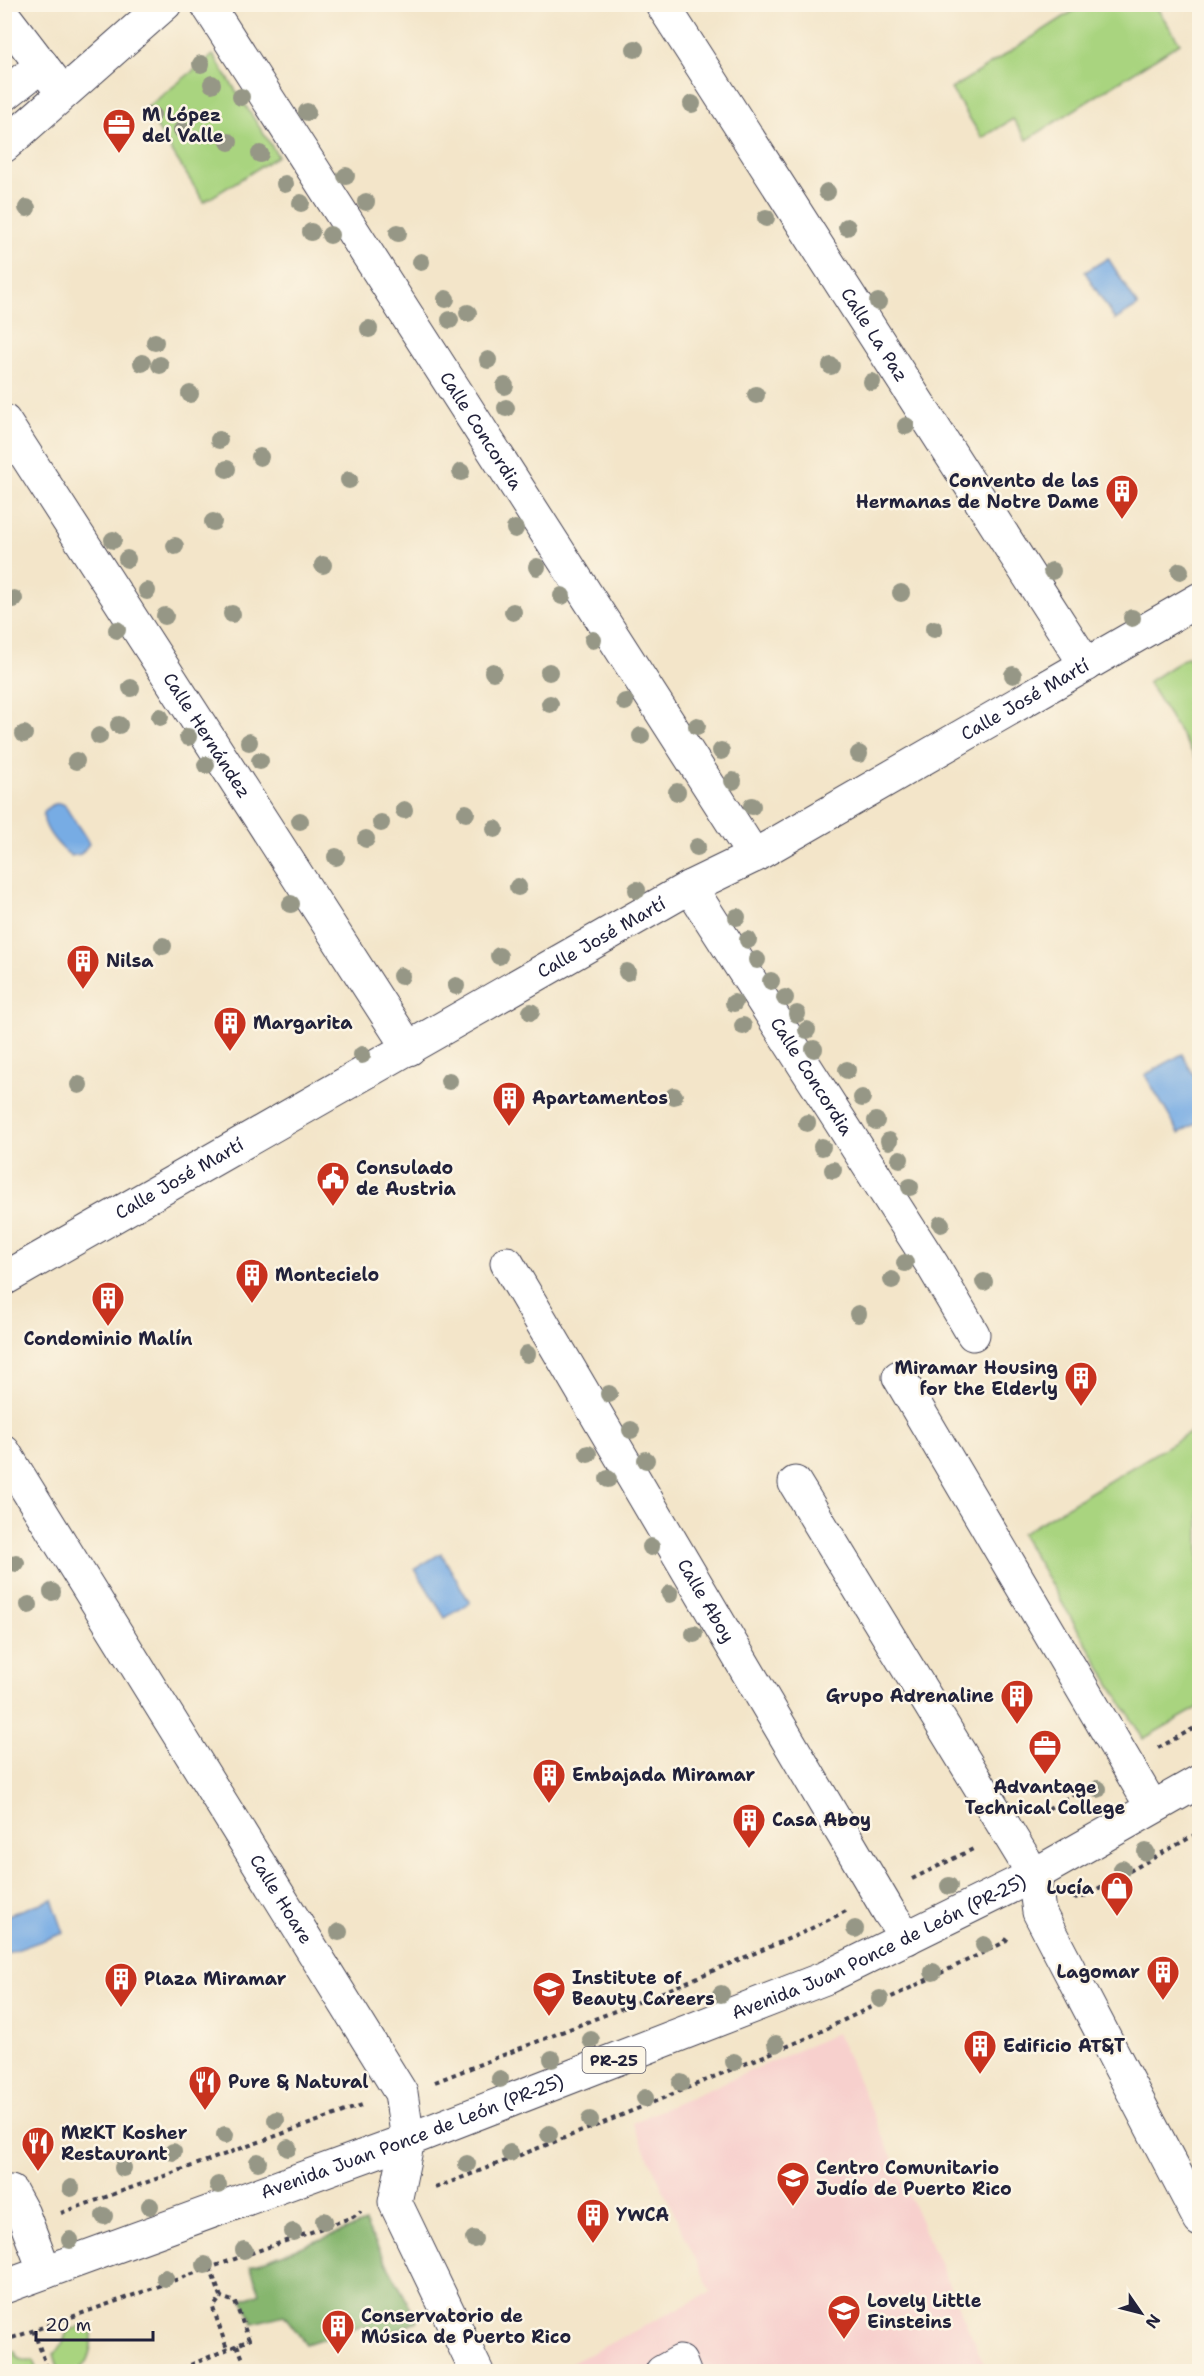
<svg xmlns="http://www.w3.org/2000/svg" width="1204" height="2376" font-family="'Shantell Sans',sans-serif">
<style>
.built{fill:#f7d0cd}
.green{fill:#a9d47f;stroke:#667b5d;stroke-width:1.5}
.forest{fill:#86b66e;stroke:#546c54;stroke-width:1.5}
.water{fill:#77ace4;stroke:#4c6790;stroke-width:1.5}
.lines{fill:none;stroke-linecap:round;stroke-linejoin:round}
.minor-casing{stroke:#413f50;stroke-width:35}
.major-casing{stroke:#413f50;stroke-width:35}
.path{stroke:#413f50;stroke-width:4;stroke-dasharray:4.5 4.5;stroke-linecap:butt}
.minor{stroke:#fff;stroke-width:33}
.major{stroke:#fff;stroke-width:33}
.tree{fill:#969786}
.labels{text-anchor:middle;stroke-width:5;stroke-linejoin:round;paint-order:stroke}
.shield{fill:#fcf5e5;stroke:#63616e;stroke-width:1.5}
.shield-label{font-size:16px;font-weight:bold;fill:#22223b}
.poi-label{font-size:18px;font-weight:bold;fill:#22223b;stroke:#fcf5e5;text-anchor:start}
.street-label{font-size:18px;fill:#22223b;stroke:#fcf5e5}
</style>
<rect width="100%" height="100%" fill="#fcf5e5"/>
<filter id="ink" filterUnits="userSpaceOnUse"><feTurbulence type="fractalNoise" baseFrequency=".0167" numOctaves="2"/><feDisplacementMap in="SourceGraphic" scale="12" xChannelSelector="R" yChannelSelector="G"/><feConvolveMatrix kernelMatrix="1 2 1 2 8 2 1 2 1" color-interpolation-filters="sRGB"/></filter>
<filter id="wash" filterUnits="userSpaceOnUse"><feTurbulence type="fractalNoise" baseFrequency=".008" numOctaves="4" result="noise"/><feDisplacementMap in="SourceGraphic" scale="24" xChannelSelector="R" yChannelSelector="G"/><feGaussianBlur stdDeviation="1.35" result="paint"/><feColorMatrix in="noise" values="0 0 0 0 0 0 0 0 0 0 0 0 0 0 0 0 0 1.4 0 .05"/><feComposite in="paint" operator="in"/></filter>
<g filter="url(#wash)">
<rect width="100%" height="100%" fill="#f3e5c9"/>
<path class="built" d="M837,2033L987,2371L554,2372L711,2292L632,2123Z"/>
<path class="green" d="M1084,4L1155,5L1180,43L1027,140L1013,119L982,138L951,89Z
M213,55L278,156L204,202L145,109Z
M1188,656L1199,674V754L1195,757L1148,682Z
M1199,1427V1707L1143,1739L1021,1534Z
M92,2323C93,2337 92,2366 74,2372C70,2373 64,2371 59,2371L54,2354L63,2343L67,2331Z
M15,2351C17,2361 24,2361 33,2360L37,2371H5V2355Z"/>
<path class="forest" d="M365,2223L418,2321L370,2341L363,2325L306,2344L284,2315L253,2323L243,2300L260,2293L250,2266Z"/>
<path class="water" d="M1108,258L1138,306L1115,320L1085,272Z
M60,803L65,805C71,818 84,832 89,844L81,854L71,856C56,845 24,808 60,803Z
M1182,1054L1199,1085L1200,1121L1179,1133L1145,1075Z
M441,1553L470,1603L445,1618L415,1569Z
M52,1899L64,1933L5,1954V1916Z"/>
</g>
<g filter="url(#ink)">
<g class="lines">
<defs>
<g id="minor">
<path id="s1" d="M207,4L754,856"/>
<path id="s2" d="M662,4L1086,665"/>
<path d="M4,16L63,93"/>
<path d="M4,95L42,65"/>
<path id="s3" d="M4,421L409,1049"/>
<path id="s4" d="M690,887L933,1266L973,1334"/>
<path id="s5" d="M507,1263L889,1912L907,1938"/>
<path id="s6" d="M4,1279L690,887L754,856L1200,599"/>
<path d="M899,1377L1152,1807"/>
<path id="s7" d="M4,1452L401,2093L408,2140L395,2202L477,2372"/>
<path d="M795,1483L1034,1875L1039,1912L1200,2220"/>
<path d="M11,2192L23,2214L45,2272"/>
<path d="M662,2372L680,2362L684,2372"/>
</g>
<g id="major">
<path d="M4,146L165,4"/>
<path id="s8" d="M4,2287L408,2140L825,1978L1034,1875L1200,1781"/>
</g>
</defs>
<use href="#minor" class="minor-casing"/>
<use href="#major" class="major-casing"/>
<path class="path" d="M1158,1748L1200,1725
M1040,1813L1097,1782
M912,1879L975,1848
M1073,1898L1083,1897L1200,1832
M435,2082L658,1994L800,1934L846,1911
M435,2188L603,2123L805,2039L1005,1942L1009,1936
M61,2213L365,2104
M210,2268L221,2297L213,2308L227,2349
M33,2330L49,2372
M4,2341L353,2217L361,2211
M237,2345L243,2359
M174,2372L249,2340L235,2302L221,2297"/>
<use href="#minor" class="minor"/>
<use href="#major" class="major"/>
</g>
<g class="tree">
<circle cx="635" cy="49" r="9"/>
<circle cx="201" cy="64" r="9"/>
<circle cx="212" cy="84" r="9"/>
<circle cx="241" cy="97" r="9"/>
<circle cx="692" cy="104" r="9"/>
<circle cx="307" cy="112" r="9"/>
<circle cx="152" cy="115" r="9"/>
<circle cx="182" cy="130" r="9"/>
<circle cx="229" cy="142" r="9"/>
<circle cx="260" cy="154" r="9"/>
<circle cx="346" cy="176" r="9"/>
<circle cx="285" cy="184" r="9"/>
<circle cx="827" cy="192" r="9"/>
<circle cx="366" cy="202" r="9"/>
<circle cx="301" cy="203" r="9"/>
<circle cx="27" cy="208" r="9"/>
<circle cx="766" cy="218" r="9"/>
<circle cx="847" cy="227" r="9"/>
<circle cx="311" cy="232" r="9"/>
<circle cx="398" cy="233" r="9"/>
<circle cx="330" cy="235" r="9"/>
<circle cx="421" cy="262" r="9"/>
<circle cx="446" cy="299" r="9"/>
<circle cx="878" cy="302" r="9"/>
<circle cx="468" cy="313" r="9"/>
<circle cx="450" cy="320" r="9"/>
<circle cx="369" cy="329" r="9"/>
<circle cx="155" cy="342" r="9"/>
<circle cx="488" cy="360" r="9"/>
<circle cx="142" cy="363" r="9"/>
<circle cx="160" cy="365" r="9"/>
<circle cx="831" cy="366" r="9"/>
<circle cx="872" cy="382" r="9"/>
<circle cx="505" cy="386" r="9"/>
<circle cx="190" cy="394" r="9"/>
<circle cx="756" cy="395" r="9"/>
<circle cx="506" cy="408" r="9"/>
<circle cx="906" cy="426" r="9"/>
<circle cx="219" cy="440" r="9"/>
<circle cx="260" cy="457" r="9"/>
<circle cx="227" cy="469" r="9"/>
<circle cx="461" cy="472" r="9"/>
<circle cx="349" cy="480" r="9"/>
<circle cx="213" cy="522" r="9"/>
<circle cx="515" cy="529" r="9"/>
<circle cx="113" cy="540" r="9"/>
<circle cx="175" cy="546" r="9"/>
<circle cx="127" cy="559" r="9"/>
<circle cx="323" cy="565" r="9"/>
<circle cx="537" cy="567" r="9"/>
<circle cx="1052" cy="571" r="9"/>
<circle cx="1180" cy="571" r="9"/>
<circle cx="147" cy="591" r="9"/>
<circle cx="901" cy="593" r="9"/>
<circle cx="562" cy="596" r="9"/>
<circle cx="14" cy="599" r="9"/>
<circle cx="513" cy="612" r="9"/>
<circle cx="232" cy="614" r="9"/>
<circle cx="165" cy="616" r="9"/>
<circle cx="1132" cy="618" r="9"/>
<circle cx="934" cy="629" r="9"/>
<circle cx="117" cy="630" r="9"/>
<circle cx="593" cy="640" r="9"/>
<circle cx="493" cy="672" r="9"/>
<circle cx="549" cy="672" r="9"/>
<circle cx="1013" cy="675" r="9"/>
<circle cx="131" cy="688" r="9"/>
<circle cx="625" cy="702" r="9"/>
<circle cx="550" cy="704" r="9"/>
<circle cx="160" cy="717" r="9"/>
<circle cx="119" cy="725" r="9"/>
<circle cx="697" cy="726" r="9"/>
<circle cx="24" cy="734" r="9"/>
<circle cx="99" cy="736" r="9"/>
<circle cx="641" cy="736" r="9"/>
<circle cx="188" cy="737" r="9"/>
<circle cx="249" cy="742" r="9"/>
<circle cx="721" cy="751" r="9"/>
<circle cx="859" cy="754" r="9"/>
<circle cx="76" cy="761" r="9"/>
<circle cx="260" cy="761" r="9"/>
<circle cx="206" cy="765" r="9"/>
<circle cx="733" cy="781" r="9"/>
<circle cx="677" cy="792" r="9"/>
<circle cx="752" cy="806" r="9"/>
<circle cx="404" cy="810" r="9"/>
<circle cx="466" cy="813" r="9"/>
<circle cx="300" cy="821" r="9"/>
<circle cx="381" cy="823" r="9"/>
<circle cx="495" cy="829" r="9"/>
<circle cx="366" cy="839" r="9"/>
<circle cx="697" cy="847" r="9"/>
<circle cx="336" cy="857" r="9"/>
<circle cx="518" cy="887" r="9"/>
<circle cx="637" cy="890" r="9"/>
<circle cx="291" cy="904" r="9"/>
<circle cx="737" cy="917" r="9"/>
<circle cx="748" cy="940" r="9"/>
<circle cx="163" cy="946" r="9"/>
<circle cx="499" cy="956" r="9"/>
<circle cx="757" cy="960" r="9"/>
<circle cx="627" cy="972" r="9"/>
<circle cx="401" cy="976" r="9"/>
<circle cx="771" cy="981" r="9"/>
<circle cx="456" cy="986" r="9"/>
<circle cx="785" cy="998" r="9"/>
<circle cx="734" cy="1003" r="9"/>
<circle cx="531" cy="1012" r="9"/>
<circle cx="797" cy="1014" r="9"/>
<circle cx="743" cy="1026" r="9"/>
<circle cx="807" cy="1030" r="9"/>
<circle cx="814" cy="1049" r="9"/>
<circle cx="362" cy="1055" r="9"/>
<circle cx="847" cy="1070" r="9"/>
<circle cx="449" cy="1081" r="9"/>
<circle cx="79" cy="1085" r="9"/>
<circle cx="674" cy="1096" r="9"/>
<circle cx="862" cy="1098" r="9"/>
<circle cx="876" cy="1121" r="9"/>
<circle cx="807" cy="1123" r="9"/>
<circle cx="889" cy="1141" r="9"/>
<circle cx="822" cy="1147" r="9"/>
<circle cx="900" cy="1159" r="9"/>
<circle cx="833" cy="1170" r="9"/>
<circle cx="910" cy="1187" r="9"/>
<circle cx="941" cy="1224" r="9"/>
<circle cx="905" cy="1263" r="9"/>
<circle cx="892" cy="1280" r="9"/>
<circle cx="984" cy="1282" r="9"/>
<circle cx="858" cy="1314" r="9"/>
<circle cx="527" cy="1354" r="9"/>
<circle cx="609" cy="1394" r="9"/>
<circle cx="631" cy="1430" r="9"/>
<circle cx="588" cy="1454" r="9"/>
<circle cx="646" cy="1460" r="9"/>
<circle cx="608" cy="1479" r="9"/>
<circle cx="651" cy="1547" r="9"/>
<circle cx="16" cy="1563" r="9"/>
<circle cx="52" cy="1592" r="9"/>
<circle cx="670" cy="1594" r="9"/>
<circle cx="29" cy="1605" r="9"/>
<circle cx="694" cy="1634" r="9"/>
<circle cx="1098" cy="1789" r="9"/>
<circle cx="1146" cy="1852" r="9"/>
<circle cx="1122" cy="1869" r="9"/>
<circle cx="949" cy="1886" r="9"/>
<circle cx="855" cy="1929" r="9"/>
<circle cx="339" cy="1932" r="9"/>
<circle cx="984" cy="1945" r="9"/>
<circle cx="933" cy="1972" r="9"/>
<circle cx="721" cy="1994" r="9"/>
<circle cx="880" cy="1999" r="9"/>
<circle cx="591" cy="2040" r="9"/>
<circle cx="776" cy="2044" r="9"/>
<circle cx="552" cy="2059" r="9"/>
<circle cx="734" cy="2062" r="9"/>
<circle cx="500" cy="2079" r="9"/>
<circle cx="681" cy="2083" r="9"/>
<circle cx="645" cy="2098" r="9"/>
<circle cx="276" cy="2120" r="9"/>
<circle cx="590" cy="2120" r="9"/>
<circle cx="549" cy="2134" r="9"/>
<circle cx="225" cy="2135" r="9"/>
<circle cx="288" cy="2148" r="9"/>
<circle cx="173" cy="2152" r="9"/>
<circle cx="510" cy="2153" r="9"/>
<circle cx="258" cy="2162" r="9"/>
<circle cx="467" cy="2164" r="9"/>
<circle cx="123" cy="2168" r="9"/>
<circle cx="218" cy="2185" r="9"/>
<circle cx="71" cy="2188" r="9"/>
<circle cx="150" cy="2206" r="9"/>
<circle cx="104" cy="2216" r="9"/>
<circle cx="324" cy="2221" r="9"/>
<circle cx="293" cy="2232" r="9"/>
<circle cx="474" cy="2239" r="9"/>
<circle cx="70" cy="2240" r="9"/>
<circle cx="244" cy="2250" r="9"/>
<circle cx="205" cy="2265" r="9"/>
<circle cx="165" cy="2278" r="9"/>
</g>
</g>
<defs>
<symbol id="office-pin" viewBox="-11 -11 22 30"><path d="M0 17L-7.5 6A9.5 9.5 0 1 1 7.5 6Z" fill="#c8321e" stroke="#fcf5e5"/><path d="M-6-3h4V-5.5h4V-3h4V5H-6ZM-1-4.5V-3h2v-1.5ZM-6 0V1H6V0Z" fill="#fff"/></symbol>
<symbol id="building-pin" viewBox="-11 -11 22 30"><path d="M0 17L-7.5 6A9.5 9.5 0 1 1 7.5 6Z" fill="#c8321e" stroke="#fcf5e5"/><path d="M-4-6H4V6H1V3H-1V6H-4ZM-2.5-4.3h1.7v1.8h-1.7ZM.8-4.3h1.7v1.8H.8ZM-2.5-1h1.7V.8h-1.7ZM.8-1h1.7V.8H.8Z" fill="#fff"/></symbol>
<symbol id="civic-pin" viewBox="-11 -11 22 30"><path d="M0 17L-7.5 6A9.5 9.5 0 1 1 7.5 6Z" fill="#c8321e" stroke="#fcf5e5"/><path d="M-.6-6.5H3V-4.5H.6V-3L4-1V1h2V6H-6V1h2V-1L-.6-3ZM-1.2 2.5V6h2.4V2.5Z" fill="#fff"/></symbol>
<symbol id="shop-pin" viewBox="-11 -11 22 30"><path d="M0 17L-7.5 6A9.5 9.5 0 1 1 7.5 6Z" fill="#c8321e" stroke="#fcf5e5"/><path d="M-5-2.5h2.3a2.7 3.5 0 0 1 5.4 0H5L5.5 6h-11ZM-1.5-2.5h3a1.5 2.3 0 0 0-3 0Z" fill="#fff"/></symbol>
<symbol id="school-pin" viewBox="-11 -11 22 30"><path d="M0 17L-7.5 6A9.5 9.5 0 1 1 7.5 6Z" fill="#c8321e" stroke="#fcf5e5"/><path d="M0-5L7-2L0 1L-7-2ZM-4 1L0 2.5L4 1V4Q0 6-4 4Z" fill="#fff"/></symbol>
<symbol id="restaurant-pin" viewBox="-11 -11 22 30"><path d="M0 17L-7.5 6A9.5 9.5 0 1 1 7.5 6Z" fill="#c8321e" stroke="#fcf5e5"/><path d="M-5-6h1v4h1v-4h1v4h1v-4h1v5L-1.5 .5V6h-2V.5L-5-1ZM5-6V6H3V1.5H1.5Q1.5-4 5-6Z" fill="#fff"/></symbol>
</defs>
<g fill-rule="evenodd">
<use href="#office-pin" x="100" y="106" width="38" height="52"/>
<use href="#building-pin" x="1103" y="472" width="38" height="52"/>
<use href="#building-pin" x="64" y="942" width="38" height="52"/>
<use href="#building-pin" x="211" y="1004" width="38" height="52"/>
<use href="#building-pin" x="490" y="1079" width="38" height="52"/>
<use href="#civic-pin" x="314" y="1159" width="38" height="52"/>
<use href="#building-pin" x="233" y="1256" width="38" height="52"/>
<use href="#building-pin" x="89" y="1279" width="38" height="52"/>
<use href="#building-pin" x="1062" y="1359" width="38" height="52"/>
<use href="#building-pin" x="998" y="1677" width="38" height="52"/>
<use href="#office-pin" x="1026" y="1727" width="38" height="52"/>
<use href="#building-pin" x="530" y="1756" width="38" height="52"/>
<use href="#building-pin" x="730" y="1801" width="38" height="52"/>
<use href="#shop-pin" x="1098" y="1869" width="38" height="52"/>
<use href="#building-pin" x="1144" y="1953" width="38" height="52"/>
<use href="#building-pin" x="102" y="1960" width="38" height="52"/>
<use href="#school-pin" x="530" y="1969" width="38" height="52"/>
<use href="#building-pin" x="961" y="2027" width="38" height="52"/>
<use href="#restaurant-pin" x="186" y="2063" width="38" height="52"/>
<use href="#restaurant-pin" x="19" y="2124" width="38" height="52"/>
<use href="#school-pin" x="774" y="2159" width="38" height="52"/>
<use href="#building-pin" x="574" y="2196" width="38" height="52"/>
<use href="#school-pin" x="825" y="2292" width="38" height="52"/>
<use href="#building-pin" x="319" y="2307" width="38" height="52"/>
</g>
<g class="labels">
<rect class="shield" x="582.5" y="2047" width="63" height="26" rx="4.5"/>
<g class="shield-label">
<text x="614" y="2066">PR-25</text>
</g>
<g class="poi-label">
<text x="142" y="121">M López<tspan x="142" dy="21">del Valle</tspan></text>
<text x="1099" y="487" text-anchor="end">Convento de las<tspan x="1099" dy="21">Hermanas de Notre Dame</tspan></text>
<text x="106" y="967">Nilsa</text>
<text x="253" y="1029">Margarita</text>
<text x="532" y="1104">Apartamentos</text>
<text x="356" y="1174">Consulado<tspan x="356" dy="21">de Austria</tspan></text>
<text x="275" y="1281">Montecielo</text>
<text x="108" y="1345" text-anchor="middle">Condominio Malín</text>
<text x="1058" y="1374" text-anchor="end">Miramar Housing<tspan x="1058" dy="21">for the Elderly</tspan></text>
<text x="994" y="1702" text-anchor="end">Grupo Adrenaline</text>
<text x="572" y="1781">Embajada Miramar</text>
<text x="1045" y="1793" text-anchor="middle">Advantage<tspan x="1045" dy="21">Technical College</tspan></text>
<text x="772" y="1826">Casa Aboy</text>
<text x="1094" y="1894" text-anchor="end">Lucía</text>
<text x="1140" y="1978" text-anchor="end">Lagomar</text>
<text x="572" y="1984">Institute of<tspan x="572" dy="21">Beauty Careers</tspan></text>
<text x="144" y="1985">Plaza Miramar</text>
<text x="1003" y="2052">Edificio AT&amp;T</text>
<text x="228" y="2088">Pure &amp; Natural</text>
<text x="61" y="2139">MRKT Kosher<tspan x="61" dy="21">Restaurant</tspan></text>
<text x="816" y="2174">Centro Comunitario<tspan x="816" dy="21">Judío de Puerto Rico</tspan></text>
<text x="616" y="2221">YWCA</text>
<text x="867" y="2307">Lovely Little<tspan x="867" dy="21">Einsteins</tspan></text>
<text x="361" y="2322">Conservatorio de<tspan x="361" dy="21">Música de Puerto Rico</tspan></text>
</g>
<g class="street-label">
<text dy="6" stroke="none"><textPath href="#s2" startOffset="393">Calle La Paz</textPath></text>
<text dy="6" stroke="none"><textPath href="#s1" startOffset="507">Calle Concordia</textPath></text>
<text dy="6" stroke="none"><textPath href="#s6" startOffset="1174">Calle José Martí</textPath></text>
<text dy="6" stroke="none"><textPath href="#s3" startOffset="374">Calle Hernández</textPath></text>
<text dy="6" stroke="none"><textPath href="#s6" startOffset="688">Calle José Martí</textPath></text>
<text dy="6" stroke="none"><textPath href="#s4" startOffset="225">Calle Concordia</textPath></text>
<text dy="6" stroke="none"><textPath href="#s6" startOffset="202">Calle José Martí</textPath></text>
<text dy="6" stroke="none"><textPath href="#s5" startOffset="392">Calle Aboy</textPath></text>
<text dy="6" stroke="none"><textPath href="#s7" startOffset="526">Calle Hoare</textPath></text>
<text dy="6" stroke="none"><textPath href="#s8" startOffset="939">Avenida Juan Ponce de León (PR-25)</textPath></text>
<text dy="6" stroke="none"><textPath href="#s8" startOffset="435">Avenida Juan Ponce de León (PR-25)</textPath></text>
</g>
</g>
<rect width="1204" height="2376" fill="none" stroke="#fcf5e5" stroke-width="24"/>
<g transform="translate(1141 2313) rotate(125)" stroke="#fcf5e5" stroke-width="4.5" paint-order="stroke">
<path d="M0-4.5L10 22L0 15L-10 22Z" fill="#22223b"/>
<text y="-9" font-size="16" font-weight="bold" text-anchor="middle" fill="#22223b">N</text>
</g>
<path d="M36 2331v9h117v-9" fill="none" stroke="#22223b" stroke-width="3"/>
<text x="45" y="2331" font-size="18" fill="#22223b" stroke="#fcf5e5" stroke-width="4.5" paint-order="stroke">20 m</text>
</svg>
